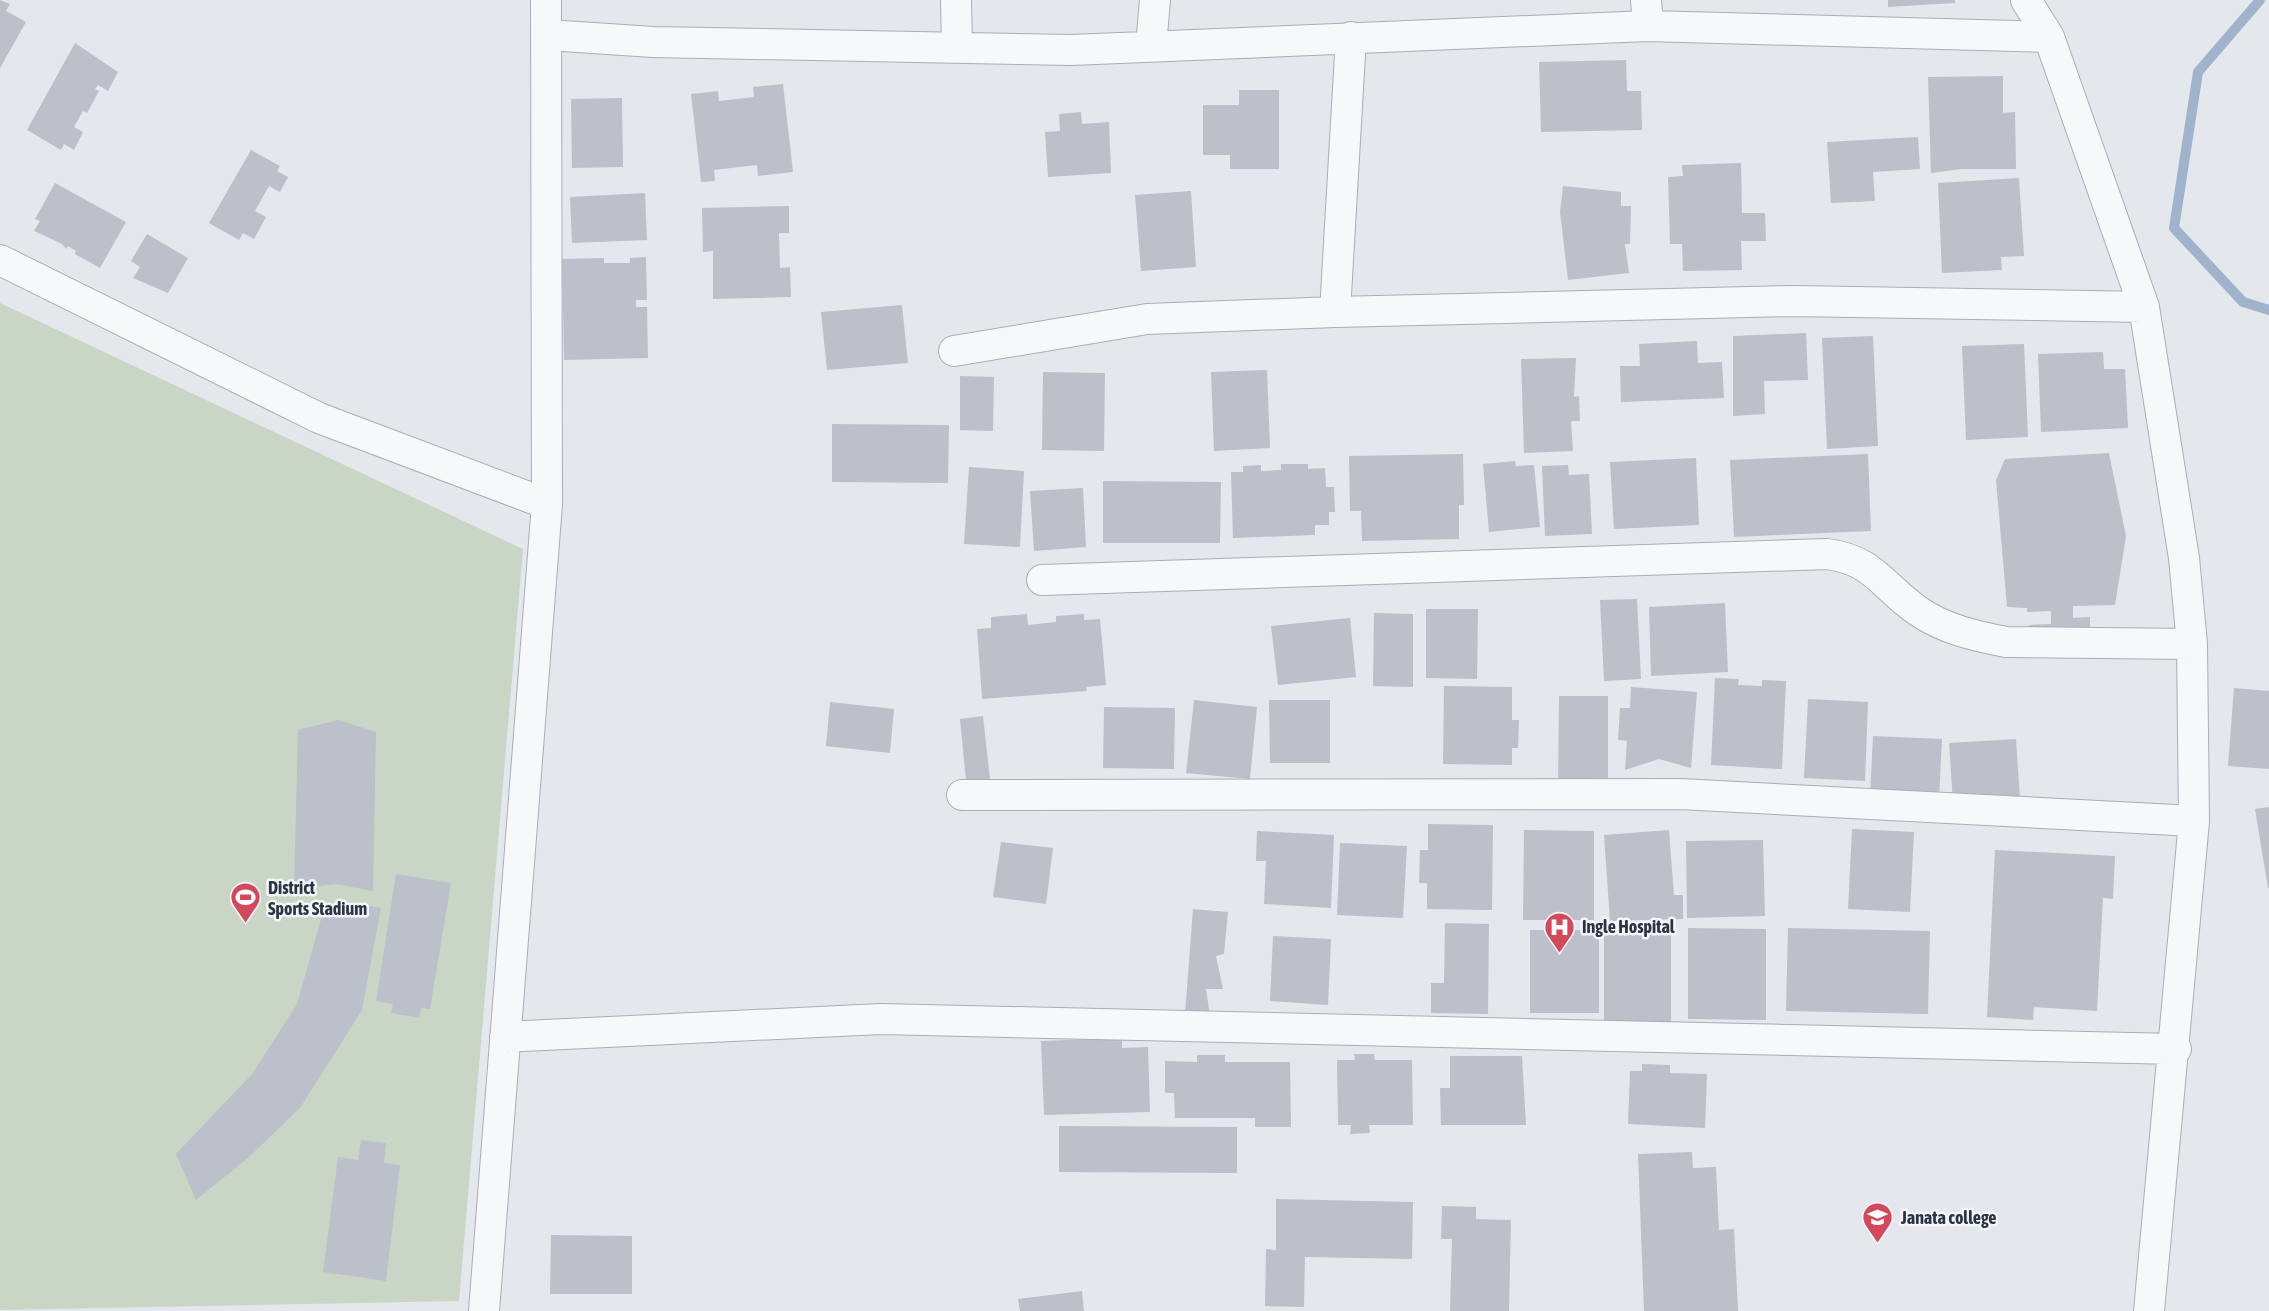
<svg xmlns="http://www.w3.org/2000/svg" width="2269" height="1311" font-family="'Asap Condensed',sans-serif">
<style>
.green{fill:#c9d6c5}
.lines{fill:none;stroke-linecap:round;stroke-linejoin:round}
.stream{stroke:#9fb4cc;stroke-width:10}
.building{fill:#bbc0ca}
.minor-casing{stroke:#a9aeb7;stroke-width:32}
.minor{stroke:#f7f8fa;stroke-width:30}
.labels{text-anchor:middle;stroke-width:5;stroke-linejoin:round;paint-order:stroke}
.poi-label{font-size:18px;font-weight:bold;fill:#2b3445;stroke:#f4f6f9;text-anchor:start}
</style>
<rect width="100%" height="100%" fill="#e4e7ec"/>
<path class="green" d="M0,303L523,549L459,1301L0,1310Z"/>
<g class="lines">
<path class="stream" d="M2260,0L2198,72L2174,228L2243,302L2269,310"/>
</g>
<path class="building" d="M0,0L10,4L6,11L26,22L0,68Z
M1888,0H1955V3L1888,7Z
M75,43L118,72L108,91L98,85L95,89L99,91L87,113L83,111L74,127L83,132L74,150L64,144L61,150L27,130Z
M1626,60L1627,91H1641L1642,130L1541,132L1539,62Z
M2003,76V113L2015,112L2016,169H1961L1931,173L1928,77Z
M783,84L793,172L758,176L757,165L714,170L715,181L701,182L691,94L718,91L719,101L754,97L753,87Z
M1239,90H1279V169H1230V155H1203V105H1239Z
M622,98L623,167L572,168L571,99Z
M1081,112L1082,124L1109,122L1111,173L1048,177L1045,132L1060,131L1059,114Z
M1918,137L1920,169L1873,172L1875,201L1831,203L1827,142Z
M251,150L280,166L277,171L288,177L280,192L269,186L255,211L266,217L254,239L243,233L239,240L209,223Z
M1741,163L1742,213H1765L1766,241H1741L1742,270L1683,271L1682,244H1670L1668,177L1683,176L1682,165Z
M2019,178L2024,256L2001,257L2002,270L1942,273L1938,183Z
M55,183L126,222L100,268L75,254L76,251L68,246L66,249L62,244L34,231L40,221L35,219Z
M1563,186L1621,192V206H1631L1630,244H1625L1629,273L1568,280L1560,212Z
M1191,191L1196,267L1141,271L1135,195Z
M645,193L647,240L572,243L570,197Z
M789,206V233H779L780,268L790,267L791,297L713,299V251L703,252L702,208Z
M147,234L188,258L168,293L133,278L140,267L131,261Z
M646,257L647,300H636V307H647L648,358L564,360L562,259L604,258V263H630V258Z
M902,305L908,363L827,370L821,312Z
M1806,333L1808,380L1764,381L1765,414L1733,416V336Z
M1873,336L1878,446L1827,449L1822,338Z
M1697,341L1698,363L1722,362L1724,398L1621,402L1620,366H1640L1639,344Z
M2024,344L2028,437L1966,440L1962,346Z
M2103,352L2104,369H2125L2128,428L2041,432L2038,354Z
M1576,358L1574,397L1579,396L1580,421H1571L1573,451L1524,453L1521,359Z
M1267,370L1270,448L1214,451L1211,372Z
M1043,372L1105,373L1104,451L1042,450Z
M960,376L994,377L993,431L960,430Z
M832,424L949,425L948,483L832,482Z
M2109,453L2126,536L2115,605L2073,606V618L2090,617V629L2030,631L2029,625L2051,624V611L2027,612V608L2007,607L1996,480L2005,459Z
M1463,454L1464,505H1459V539L1362,541L1361,511H1350L1349,456Z
M1868,454L1871,531L1734,537L1730,460Z
M1696,458L1699,525L1614,529L1610,462Z
M1515,461L1516,466L1534,465L1540,527L1489,532L1483,464Z
M1281,464H1308V469L1325,468L1326,487H1334L1335,512H1329V525H1315V535L1233,538L1231,472H1243V466L1261,465V471L1281,470Z
M1568,465L1569,475L1589,474L1592,534L1545,536L1542,466Z
M969,467L1024,471L1020,547L964,544Z
M1103,481L1221,482L1220,543H1103Z
M1083,488L1086,547L1034,551L1030,491Z
M1637,599L1641,679L1604,681L1600,600Z
M1725,603L1728,672L1651,676L1649,607Z
M1426,609H1478L1477,679L1426,678Z
M1374,613L1413,614V687L1373,686Z
M1027,614L1028,625L1056,622V616L1084,614V620L1100,619L1106,685L1086,687L1087,691L982,699L977,629L991,628V617Z
M1350,618L1356,677L1278,685L1271,626Z
M1715,678L1739,679L1738,685L1762,686V680L1786,681L1782,769L1711,765Z
M1444,686L1512,687V720H1519L1518,748H1512V765L1443,764Z
M1631,687L1697,692L1691,768L1659,759L1625,770L1627,741L1618,740L1620,708H1630Z
M2234,688L2269,691V769L2228,766Z
M1559,696H1608V790H1558Z
M1808,699L1868,702L1865,781L1804,778Z
M1194,700L1257,707L1250,779L1186,773Z
M1269,700H1330V763H1270Z
M830,702L894,709L890,753L826,746Z
M1104,707L1175,708L1174,769L1103,768Z
M983,716L991,788L967,791L960,719Z
M338,720L376,732L373,891L336,884L294,889L298,730Z
M1873,736L1942,739L1939,799L1870,796Z
M2016,739L2020,799L1953,803L1949,743Z
M2269,807V888H2268L2255,809Z
M1428,824L1493,825L1492,910L1427,909V883H1419L1420,850H1428Z
M1852,829L1914,832L1910,912L1848,909Z
M1524,830L1594,831V920H1523Z
M1669,830L1674,895H1683V919L1610,921L1604,835Z
M1257,831L1334,835L1331,908L1264,904L1266,861H1256Z
M1763,840L1765,916L1687,918L1686,841Z
M1001,842L1053,848L1046,904L993,897Z
M1340,843L1407,846L1403,918L1337,915Z
M1995,850L2115,856L2113,899L2103,898L2097,1011L2034,1007L2033,1020L1987,1017Z
M396,874L451,883L430,1009L421,1008L419,1018L391,1013L393,1004L376,1001Z
M353,903L381,908L362,1010L300,1108L248,1158L196,1200L176,1154L252,1074L297,1004L325,905Z
M1193,909L1228,912L1224,954L1216,956L1223,989H1206L1210,1016L1185,1014Z
M1445,923L1489,924L1488,1014L1431,1013V983H1444Z
M1688,928L1766,929V1020L1688,1019Z
M1788,928L1930,931L1928,1014L1786,1011Z
M1530,930H1599V1013H1530Z
M1604,931H1671V1022H1604Z
M1273,936L1331,939L1328,1005L1270,1001Z
M1122,1038V1048L1148,1047L1150,1112L1044,1115L1041,1041Z
M1354,1054H1374L1375,1060H1412L1413,1125H1369L1370,1133L1350,1134L1351,1125H1338L1337,1060H1355Z
M1197,1055H1225V1062H1290L1291,1127H1255V1118H1175L1174,1093H1165V1061L1197,1062Z
M1450,1056H1522L1526,1125H1441L1440,1088H1450Z
M1642,1064L1670,1065V1073L1707,1074L1705,1128L1628,1124L1630,1071H1642Z
M1059,1126L1237,1127V1173L1059,1172Z
M361,1140L386,1143L384,1163L400,1165L386,1281L323,1272L338,1157L358,1160Z
M1692,1152L1693,1168L1716,1167L1719,1230L1734,1229L1738,1311H1644L1638,1154Z
M1276,1199L1413,1202L1412,1259L1305,1257L1304,1307L1265,1306L1266,1249L1276,1250Z
M1442,1206L1476,1207V1219L1511,1220L1509,1311H1450L1452,1239H1441Z
M551,1235L632,1236V1294H550Z
M1082,1291L1084,1311H1020L1018,1299Z"/>
<g class="lines">
<defs>
<path id="minor" d="M546,0L547,504
M956,0L957,47
M1646,0L1648,26L2049,37L2144,307L2184,558L2192,644L2194,821L2149,1311
M2026,0L2049,37
M548,35L653,42L1071,50L1648,26
M1151,46L1155,0
M0,260L319,418L547,504L484,1311
M1335,312L1351,37
M954,351L1147,319L1335,312L1793,301L2144,307
M1042,580L1827,554C1874,560 1882,586 1918,611C1944,629 1975,636 2006,642L2192,644
M962,795L1680,794L2194,821
M505,1037L881,1019L2176,1049"/>
</defs>
<use href="#minor" class="minor-casing"/>
<use href="#minor" class="minor"/>
</g>
<defs>
<symbol id="stadium-pin" viewBox="-11 -11 22 30"><path d="M0 17L-7.5 6A9.5 9.5 0 1 1 7.5 6Z" fill="#d1495b" stroke="#f4f6f9"/><path d="M0-5a6.5 5 0 1 0 0 10a6.5 5 0 1 0 0-10ZM-3.5-1.8h7v3.6h-7Z" fill="#fff"/></symbol>
<symbol id="hospital-pin" viewBox="-11 -11 22 30"><path d="M0 17L-7.5 6A9.5 9.5 0 1 1 7.5 6Z" fill="#d1495b" stroke="#f4f6f9"/><path d="M-5-5h3v3.5h4V-5h3V5h-3V1.5h-4V5h-3Z" fill="#fff"/></symbol>
<symbol id="school-pin" viewBox="-11 -11 22 30"><path d="M0 17L-7.5 6A9.5 9.5 0 1 1 7.5 6Z" fill="#d1495b" stroke="#f4f6f9"/><path d="M0-5L7-2L0 1L-7-2ZM-4 1L0 2.5L4 1V4Q0 6-4 4Z" fill="#fff"/></symbol>
</defs>
<g fill-rule="evenodd">
<use href="#stadium-pin" x="228" y="880" width="35" height="47"/>
<use href="#hospital-pin" x="1542" y="910" width="35" height="47"/>
<use href="#school-pin" x="1860" y="1200" width="35" height="47"/>
</g>
<g class="labels">
<g class="poi-label">
<text x="268" y="894">District<tspan x="268" dy="21">Sports Stadium</tspan></text>
<text x="1582" y="933">Ingle Hospital</text>
<text x="1901" y="1224">Janata college</text>
</g>
</g>
</svg>
